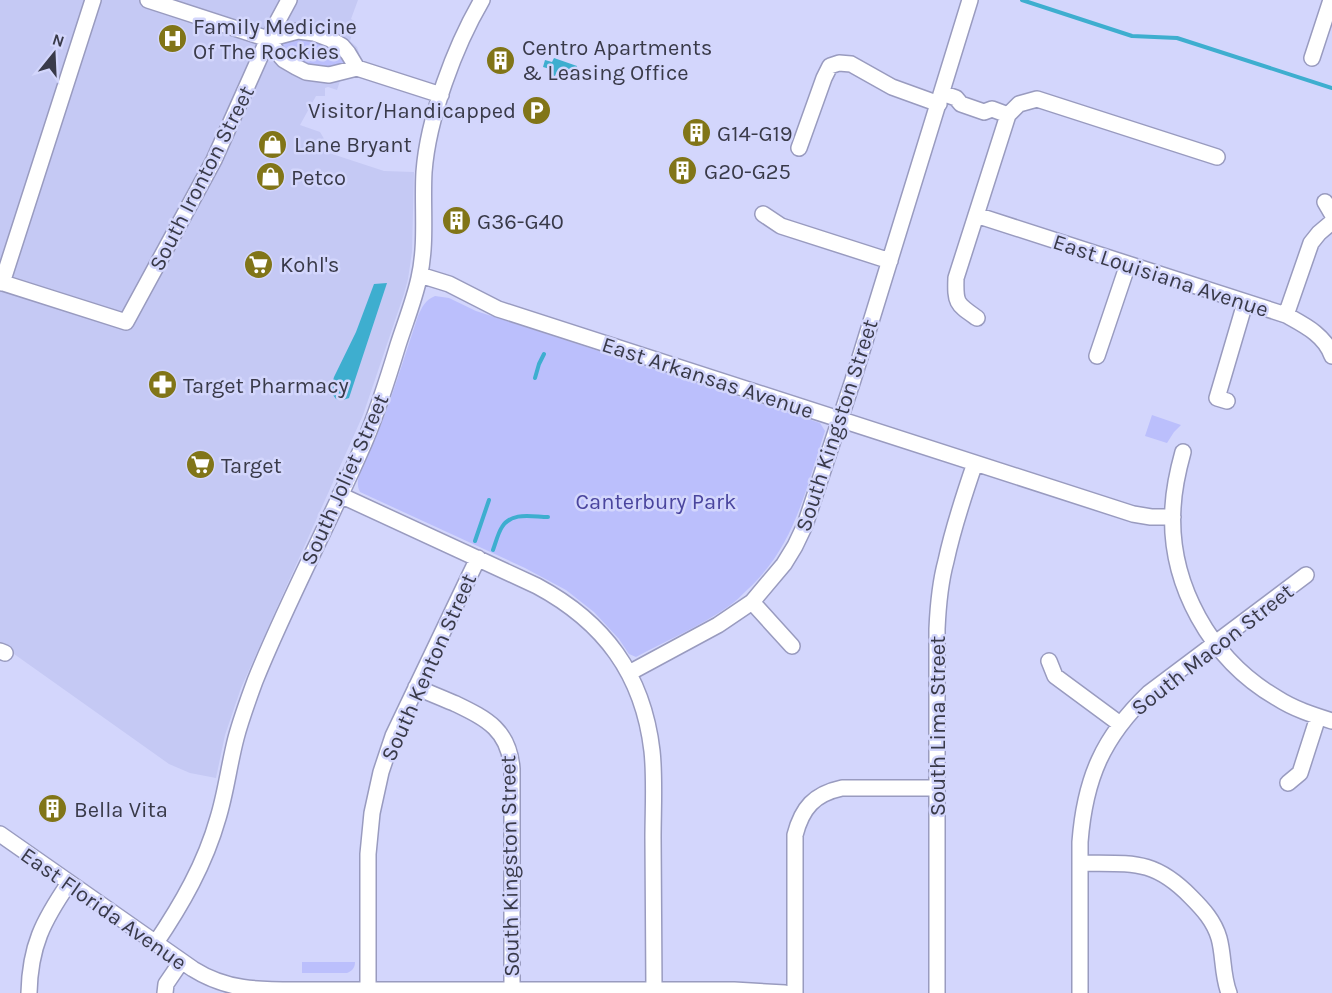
<svg xmlns="http://www.w3.org/2000/svg" width="1332" height="993" font-family="Karla,sans-serif">
<style>
.built{fill:#c5c9f4}
.green{fill:#bbbffc}
.water{fill:#3eaecf}
.lines{fill:none;stroke-linecap:round;stroke-linejoin:round}
.stream{stroke:#3eaecf;stroke-width:4}
.minor-casing{stroke:#999bbf;stroke-width:18}
.minor{stroke:#fff;stroke-width:15}
.labels{text-anchor:middle;stroke-width:5;stroke-linejoin:round;paint-order:stroke}
.poi-label{font-size:22px;fill:#393a49;stroke:#d3d6fc;text-anchor:start}
.street-label{font-size:22px;fill:#393a49;stroke:#d3d6fc}
.park-label{font-size:22px;fill:#4a459e;stroke:#d3d6fc}
</style>
<rect width="100%" height="100%" fill="#d3d6fc"/>
<path class="built" d="M0,0H358L351,19L356,22L350,41L357,47L359,53L360,59L355,74L351,78L340,81L337,90L328,87L325,88V96H316L300,125L320,132L326,142L323,151L384,171L414,172L412,252L408,279L404,294L363,415L241,688L225,735L216,778L190,773L169,764L0,644Z"/>
<path class="green" d="M306,31L352,59L329,75L277,52L283,34Z
M435,296L449,298L476,311L820,423L825,431C805,491 795,546 747,590C741,596 736,601 729,606C701,626 667,640 636,657L629,654L619,639L594,612L566,590L525,568L360,492C354,481 362,468 367,457C388,412 402,364 418,316C422,307 425,300 435,296Z
M1152,415L1181,425L1174,432L1167,443L1145,436Z
M302,962H355C355,968 352,971 347,973H302Z"/>
<path class="water" d="M554,58L577,66L574,77L557,71L555,76L549,74L550,69L543,67L545,60L552,62Z
M387,283L349,398L343,400L336,399L330,391L334,377L356,332L374,284Z"/>
<g class="lines">
<path class="stream" d="M1022,0L1132,36L1177,38L1332,88
M535,378L539,364L544,354
M475,541L489,500
M493,550C496,542 498,533 502,527C512,511 533,517 548,517"/>
<defs>
<path id="minor" d="M148,0L268,39L298,31L314,33L330,39L342,46L348,53L357,68
M268,39L277,52L284,60L296,67L306,72L329,75L357,68L441,95
M1312,58L1331,0
M942,93L956,98L961,104L984,112L992,109L1008,115
M799,148L824,78L830,66L839,63L851,64L892,87L939,104
M1325,202L1332,214
M763,214L781,226L890,261
M976,215L1286,315C1304,325 1325,335 1332,356
M420,275L449,284L498,309L1133,514L1151,517H1173
M0,282L126,322L214,160L268,39L289,0
M2,283L93,0
M1286,315L1311,243L1319,233L1332,222
M977,318C957,304 955,304 956,278L1008,115L1019,104L1037,99L1217,157
M1097,356L1128,264
M1227,401L1217,398L1245,303
M1183,452C1178,470 1174,488 1173,507C1168,584 1211,660 1277,698C1294,709 1313,715 1332,721
M340,495L537,586C604,622 643,674 652,751C655,778 653,810 653,838C653,889 654,939 654,990
M752,602L792,646
M0,651L5,653
M1049,661L1055,676L1120,724
M629,673L718,625L752,602L784,564L795,546L805,525L853,380L970,0
M416,687C429,693 442,698 456,704C487,719 509,730 512,769V990
M1288,783L1300,773L1318,717
M0,834L193,969C228,991 261,990 301,990H734L785,993
M1080,863C1131,864 1153,858 1191,897C1203,909 1214,921 1219,938C1224,956 1222,975 1229,993
M155,944C182,904 205,864 218,818C226,792 229,765 236,738C241,719 248,700 255,681C288,599 330,522 365,441C378,410 388,378 398,345C405,323 414,301 419,278C427,243 422,207 424,172C428,118 455,46 482,0
M368,990V854L372,813L381,772L393,736L478,558
M29,993C30,946 43,921 69,883
M165,993L166,984L181,962
M795,993V835C802,808 814,794 842,788H936
M937,993V629C938,606 940,583 946,561C953,528 964,495 975,463
M1080,993V842C1085,778 1103,737 1149,693L1306,575"/>
</defs>
<use href="#minor" class="minor-casing"/>
<use href="#minor" class="minor"/>
</g>
<defs>
<symbol id="hospital-disc" viewBox="-11 -11 22 22"><circle r="9.5" fill="#817518" stroke="#d3d6fc"/><path d="M-5-5h3v3.5h4V-5h3V5h-3V1.5h-4V5h-3Z" fill="#fff"/></symbol>
<symbol id="building-disc" viewBox="-11 -11 22 22"><circle r="9.5" fill="#817518" stroke="#d3d6fc"/><path d="M-4-6H4V6H1V3H-1V6H-4ZM-2.5-4.3h1.7v1.8h-1.7ZM.8-4.3h1.7v1.8H.8ZM-2.5-1h1.7V.8h-1.7ZM.8-1h1.7V.8H.8Z" fill="#fff"/></symbol>
<symbol id="parking-disc" viewBox="-11 -11 22 22"><circle r="9.5" fill="#817518" stroke="#d3d6fc"/><path d="M-3.5-5.5H1a3.5 3.5 0 0 1 0 7H-1V5.5H-3.5ZM-1-3.4V-.6H.8a1.4 1.4 0 0 0 0-2.8Z" fill="#fff"/></symbol>
<symbol id="shop-disc" viewBox="-11 -11 22 22"><circle r="9.5" fill="#817518" stroke="#d3d6fc"/><path d="M-5-2.5h2.3a2.7 3.5 0 0 1 5.4 0H5L5.5 6h-11ZM-1.5-2.5h3a1.5 2.3 0 0 0-3 0Z" fill="#fff"/></symbol>
<symbol id="supermarket-disc" viewBox="-11 -11 22 22"><circle r="9.5" fill="#817518" stroke="#d3d6fc"/><path d="M-6-5.5h2.5l.6 2H6L4.5 2H-2.5L-4.4-4H-6ZM-1.5 3.2a1.3 1.3 0 1 0 .1 0ZM3 3.2a1.3 1.3 0 1 0 .1 0Z" fill="#fff"/></symbol>
<symbol id="pharmacy-disc" viewBox="-11 -11 22 22"><circle r="9.5" fill="#817518" stroke="#d3d6fc"/><path d="M-2-6h4v4h4v4h-4v4h-4v-4h-4v-4h4Z" fill="#fff"/></symbol>
</defs>
<g fill-rule="evenodd">
<use href="#hospital-disc" x="156" y="22" width="33" height="33"/>
<use href="#building-disc" x="484" y="44" width="33" height="33"/>
<use href="#parking-disc" x="520" y="94" width="33" height="33"/>
<use href="#building-disc" x="680" y="116" width="33" height="33"/>
<use href="#shop-disc" x="256" y="128" width="33" height="33"/>
<use href="#building-disc" x="666" y="154" width="33" height="33"/>
<use href="#shop-disc" x="254" y="160" width="33" height="33"/>
<use href="#building-disc" x="440" y="204" width="33" height="33"/>
<use href="#supermarket-disc" x="242" y="248" width="33" height="33"/>
<use href="#pharmacy-disc" x="146" y="368" width="33" height="33"/>
<use href="#supermarket-disc" x="184" y="448" width="33" height="33"/>
<use href="#building-disc" x="36" y="792" width="33" height="33"/>
</g>
<g class="labels">
<g class="poi-label">
<text x="193" y="34">Family Medicine<tspan x="193" dy="25">Of The Rockies</tspan></text>
<text x="522" y="55">Centro Apartments<tspan x="522" dy="25">&amp; Leasing Office</tspan></text>
<text x="516" y="118" text-anchor="end">Visitor/Handicapped</text>
<text x="717" y="141">G14-G19</text>
<text x="294" y="152">Lane Bryant</text>
<text x="704" y="179">G20-G25</text>
<text x="291" y="185">Petco</text>
<text x="477" y="229">G36-G40</text>
<text x="280" y="272">Kohl's</text>
<text x="183" y="393">Target Pharmacy</text>
<text x="221" y="473">Target</text>
<text x="74" y="817">Bella Vita</text>
</g>
<g class="street-label">
<text transform="translate(201 178) rotate(-63)" y="8">South Ironton Street</text>
<text transform="translate(1161 275) rotate(18)" y="8">East Louisiana Avenue</text>
<text transform="translate(708 377) rotate(18)" y="8">East Arkansas Avenue</text>
<text transform="translate(836 425) rotate(-72)" y="8">South Kingston Street</text>
<text transform="translate(344 479) rotate(-66)" y="8">South Joliet Street</text>
<text transform="translate(1212 649) rotate(-38)" y="8">South Macon Street</text>
<text transform="translate(428 667) rotate(-66)" y="8">South Kenton Street</text>
<text transform="translate(937 726) rotate(-90)" y="8">South Lima Street</text>
<text transform="translate(509 866) rotate(-91)" y="8">South Kingston Street</text>
<text transform="translate(104 908) rotate(35)" y="8">East Florida Avenue</text>
</g>
<g class="park-label">
<text x="656" y="509">Canterbury Park</text>
</g>
</g>
<g transform="translate(54 54) rotate(18)" stroke="#d3d6fc" stroke-width="4.5" paint-order="stroke">
<path d="M0-4.5L10 22L0 15L-10 22Z" fill="#393a49"/>
<text y="-9" font-size="16" font-weight="bold" text-anchor="middle" fill="#393a49">N</text>
</g>
</svg>
